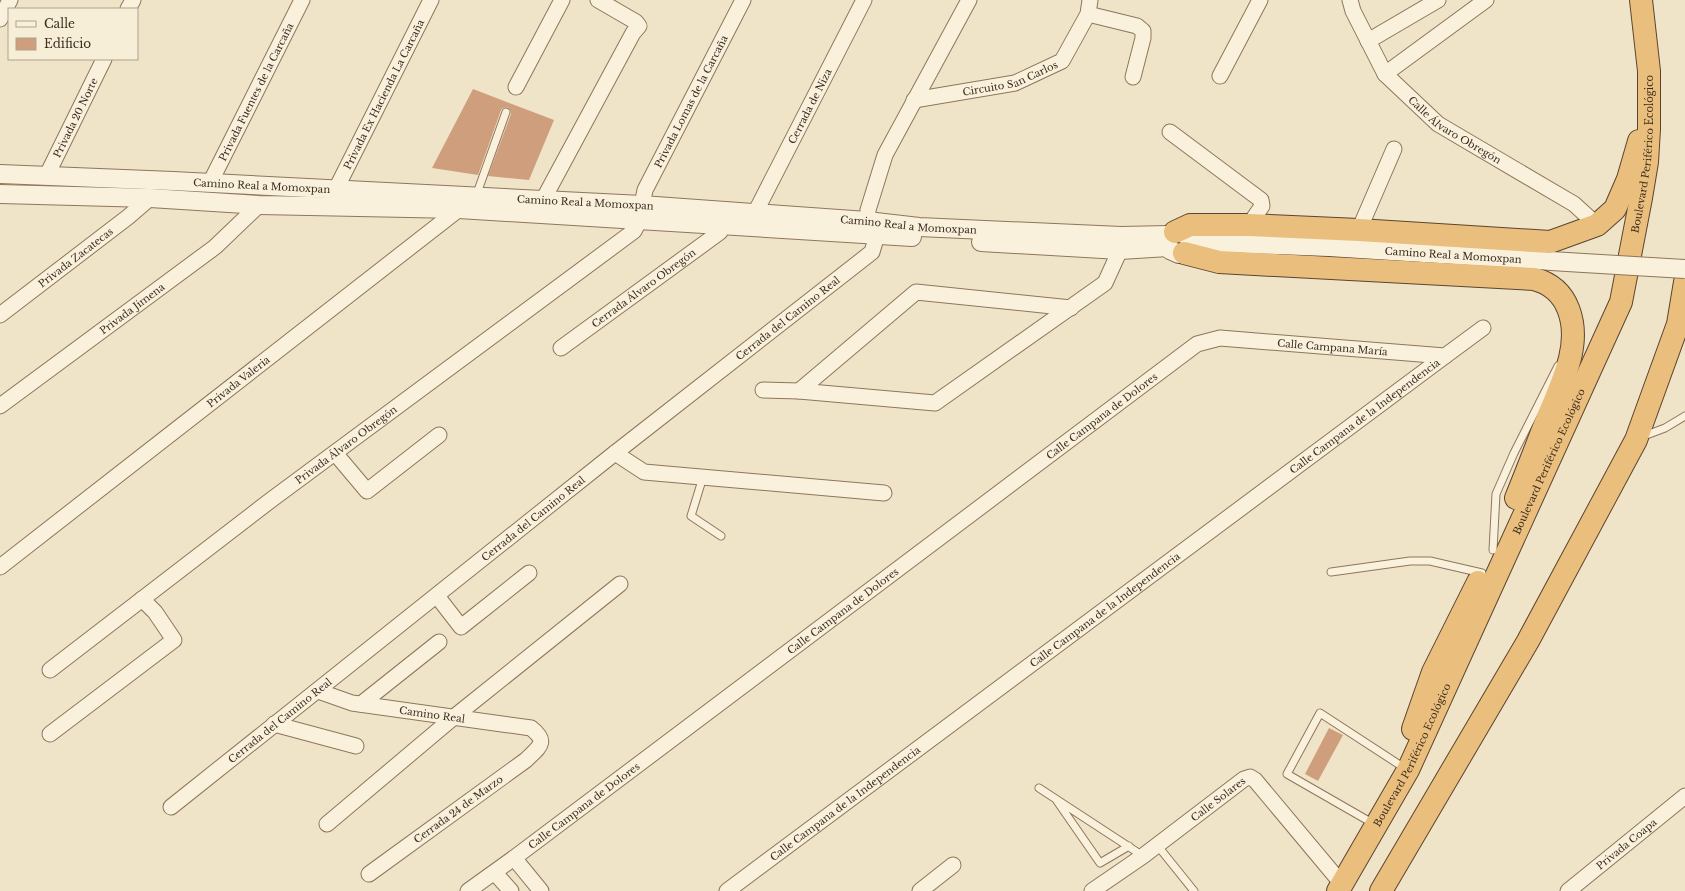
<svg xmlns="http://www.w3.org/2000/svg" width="1685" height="891" font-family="'Libre Baskerville',serif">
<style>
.building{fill:#cf9f7d}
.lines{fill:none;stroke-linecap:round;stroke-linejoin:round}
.service-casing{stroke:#8d765c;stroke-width:9}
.minor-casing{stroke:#8d765c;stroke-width:17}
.tertiary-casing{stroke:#8d765c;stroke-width:20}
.trunk-casing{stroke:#5b4430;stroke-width:24}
.service{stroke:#faf1dc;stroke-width:7}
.minor{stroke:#faf1dc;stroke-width:15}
.tertiary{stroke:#faf1dc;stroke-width:18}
.trunk{stroke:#eabe7c;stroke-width:22}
.tertiary-bridge-casing{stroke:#8d765c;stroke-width:20;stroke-linecap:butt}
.tertiary-bridge{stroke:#faf1dc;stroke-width:18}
.labels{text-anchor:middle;stroke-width:3;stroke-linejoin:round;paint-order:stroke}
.street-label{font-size:10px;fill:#3d2e20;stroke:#f7eed8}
</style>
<rect width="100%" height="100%" fill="#f0e4c8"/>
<path class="building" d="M473,89L554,120L529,180L488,176L511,114L510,109L507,107L503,108L501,110L478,175L432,168Z
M1329,728L1343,735L1318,781L1305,774Z"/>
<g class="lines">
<defs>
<path id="service" d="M476,196L506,112
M1641,437L1665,428L1685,416
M703,477L691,516L721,536
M1493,550L1496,494L1514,453L1558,366
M1331,572L1410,561H1430L1482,573
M1039,788L1143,856
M1057,801L1100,863L1129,846
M1374,824L1287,774L1320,713L1406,769
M1157,845L1194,891"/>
<g id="minor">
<path id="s1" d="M1350,0L1353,11L1385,74L1438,124L1574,204L1597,225"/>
<path d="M128,9L133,0"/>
<path d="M1088,14L1137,26L1143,31V38L1133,77"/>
<path d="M0,19L10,0"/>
<path d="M1368,41L1438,0"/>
<path d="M1385,74L1486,0"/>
<path d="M1220,76L1260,0"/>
<path d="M516,87L562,0"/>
<path id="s2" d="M914,100L1015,83L1062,61L1088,14L1090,0"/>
<path d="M1170,132L1261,200L1262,206L1249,225"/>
<path id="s3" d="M47,175L104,59"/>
<path id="s4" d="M210,183L302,0"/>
<path id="s5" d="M336,189L431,0"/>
<path d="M543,200L633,33L639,26L636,22L598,0"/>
<path id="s6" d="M642,205L645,190L743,0"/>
<path id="s7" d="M755,213L864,0"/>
<path d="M1359,230L1394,149"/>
<path d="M867,233L868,210L885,155L969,0"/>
<path id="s8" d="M0,315L128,217L150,198"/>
<path id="s9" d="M561,348L720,232L722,225"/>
<path d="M763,390L799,391L935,403L1105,283L1120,250L1121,240"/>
<path d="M799,391L916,292L1071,308"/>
<path id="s10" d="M0,406L215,247L259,205"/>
<path d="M335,453L367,491L439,435"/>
<path d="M615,453L644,472L884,493"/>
<path id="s11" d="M0,567L463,206"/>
<path d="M437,596L461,627L529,573"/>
<path id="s12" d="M50,670L271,500L634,231L640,220"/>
<path id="s13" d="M318,691L352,703L531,728C549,742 539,747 526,760L369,874"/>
<path d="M361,704L439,642"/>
<path d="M274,724L356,746"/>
<path d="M50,734L174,640L155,612L142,599"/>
<path id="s14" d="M171,807L615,453L872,252L877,235L878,224"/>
<path d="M327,824L454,717L620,584"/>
<path d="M514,858L541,891"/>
<path d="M495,873L511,891"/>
<path id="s15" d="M468,891L514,858L1197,344L1220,338L1445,356"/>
<path id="s16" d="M727,891L1445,356L1483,328"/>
<path d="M920,891L953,865"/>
<path id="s17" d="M1092,891L1143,856L1244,779L1250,777L1255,780L1342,884"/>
<path id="s18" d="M1568,891L1685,796"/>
</g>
<g id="tertiary">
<path id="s19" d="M0,174L173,181L642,205L867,221L919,227L1121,236L1170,235"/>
<path d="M0,194L150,198L259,205L459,209L912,237"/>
<path d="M981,242L1120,250L1168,247"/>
<path id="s20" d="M1222,243L1191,245L1186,252L1179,254L1170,250L1167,243C1169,230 1182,228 1189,239L1222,243L1329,247L1567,262"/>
</g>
<g id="trunk">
<path d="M1175,232L1190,225H1249L1359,230L1550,242L1597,225L1615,209L1628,179L1639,141"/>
<path d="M1184,253L1219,262L1534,279C1570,288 1578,325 1570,358C1564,382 1553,404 1544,427C1535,450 1526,474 1516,498"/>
<path d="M1413,729L1433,672L1478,582"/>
<path id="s21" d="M1338,891L1408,770L1621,302L1641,198L1647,162L1649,129V71L1641,0"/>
<path d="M1381,891L1528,641L1636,440L1678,324L1685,282"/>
</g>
</defs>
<use href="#service" class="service-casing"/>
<use href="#minor" class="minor-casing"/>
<use href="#tertiary" class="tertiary-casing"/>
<use href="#trunk" class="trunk-casing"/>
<use href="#service" class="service"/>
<use href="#minor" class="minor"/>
<use href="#tertiary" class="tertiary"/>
<use href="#trunk" class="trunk"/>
<defs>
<path id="tertiary-bridge" d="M1567,262L1685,269"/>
</defs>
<use href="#tertiary-bridge" class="tertiary-bridge-casing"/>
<use href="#tertiary-bridge" class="tertiary-bridge"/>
</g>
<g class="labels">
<g class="street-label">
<text dy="4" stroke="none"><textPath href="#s2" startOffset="99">Circuito San Carlos</textPath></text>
<text dy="4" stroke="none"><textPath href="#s4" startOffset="102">Privada Fuentes de la Carcaña</textPath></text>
<text dy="4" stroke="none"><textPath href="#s5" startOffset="106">Privada Ex Hacienda La Carcaña</textPath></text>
<text dy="4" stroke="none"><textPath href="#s6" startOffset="115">Privada Lomas de la Carcaña</textPath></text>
<text dy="4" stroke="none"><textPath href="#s7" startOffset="120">Cerrada de Niza</textPath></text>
<text dy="4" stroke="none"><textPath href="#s3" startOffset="64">Privada 20 Norte</textPath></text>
<text dy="4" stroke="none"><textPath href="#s1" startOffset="172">Calle Álvaro Obregón</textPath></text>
<text dy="4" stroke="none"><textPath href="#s21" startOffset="804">Boulevard Periférico Ecológico</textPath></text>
<text dy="4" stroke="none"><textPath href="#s19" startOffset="262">Camino Real a Momoxpan</textPath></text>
<text dy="4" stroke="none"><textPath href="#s19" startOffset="586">Camino Real a Momoxpan</textPath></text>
<text dy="4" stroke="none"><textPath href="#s19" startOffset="910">Camino Real a Momoxpan</textPath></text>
<text dy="4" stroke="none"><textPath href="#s20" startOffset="360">Camino Real a Momoxpan</textPath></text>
<text dy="4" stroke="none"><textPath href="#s8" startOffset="95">Privada Zacatecas</textPath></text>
<text dy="4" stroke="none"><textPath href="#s9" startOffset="102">Cerrada Álvaro Obregón</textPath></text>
<text dy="4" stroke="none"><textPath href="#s10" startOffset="164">Privada Jimena</textPath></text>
<text dy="4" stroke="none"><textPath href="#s14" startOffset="787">Cerrada del Camino Real</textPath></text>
<text dy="4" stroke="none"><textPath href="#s15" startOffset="1048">Calle Campana María</textPath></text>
<text dy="4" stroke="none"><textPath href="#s11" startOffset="302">Privada Valeria</textPath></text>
<text dy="4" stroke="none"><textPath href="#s16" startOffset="795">Calle Campana de la Independencia</textPath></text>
<text dy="4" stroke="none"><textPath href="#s15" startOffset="792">Calle Campana de Dolores</textPath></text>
<text dy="4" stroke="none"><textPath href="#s12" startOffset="372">Privada Álvaro Obregón</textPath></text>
<text dy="4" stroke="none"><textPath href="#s21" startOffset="479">Boulevard Periférico Ecológico</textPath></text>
<text dy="4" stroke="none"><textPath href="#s14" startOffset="463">Cerrada del Camino Real</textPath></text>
<text dy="4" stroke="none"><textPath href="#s16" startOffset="471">Calle Campana de la Independencia</textPath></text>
<text dy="4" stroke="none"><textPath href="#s15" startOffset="468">Calle Campana de Dolores</textPath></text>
<text dy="4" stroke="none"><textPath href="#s13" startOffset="117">Camino Real</textPath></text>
<text dy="4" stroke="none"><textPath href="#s14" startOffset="139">Cerrada del Camino Real</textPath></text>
<text dy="4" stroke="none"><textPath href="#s21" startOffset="155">Boulevard Periférico Ecológico</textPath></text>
<text dy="4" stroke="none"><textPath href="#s17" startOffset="156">Calle Solares</textPath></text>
<text dy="4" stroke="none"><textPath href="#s16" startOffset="147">Calle Campana de la Independencia</textPath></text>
<text dy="4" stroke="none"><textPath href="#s15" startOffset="144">Calle Campana de Dolores</textPath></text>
<text transform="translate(458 809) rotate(-36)" y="4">Cerrada 24 de Marzo</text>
<text dy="4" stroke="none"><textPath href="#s18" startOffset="75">Privada Coapa</textPath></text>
</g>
</g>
<rect x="8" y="8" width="130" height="52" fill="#f7eed8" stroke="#ada18e"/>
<rect x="16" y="21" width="20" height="6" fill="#faf1dc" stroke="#ada18e"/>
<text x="44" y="28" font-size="12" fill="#3d2e20">Calle</text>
<rect x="16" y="38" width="20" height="12" fill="#cf9f7d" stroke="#ada18e"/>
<text x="44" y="48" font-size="12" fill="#3d2e20">Edificio</text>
</svg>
